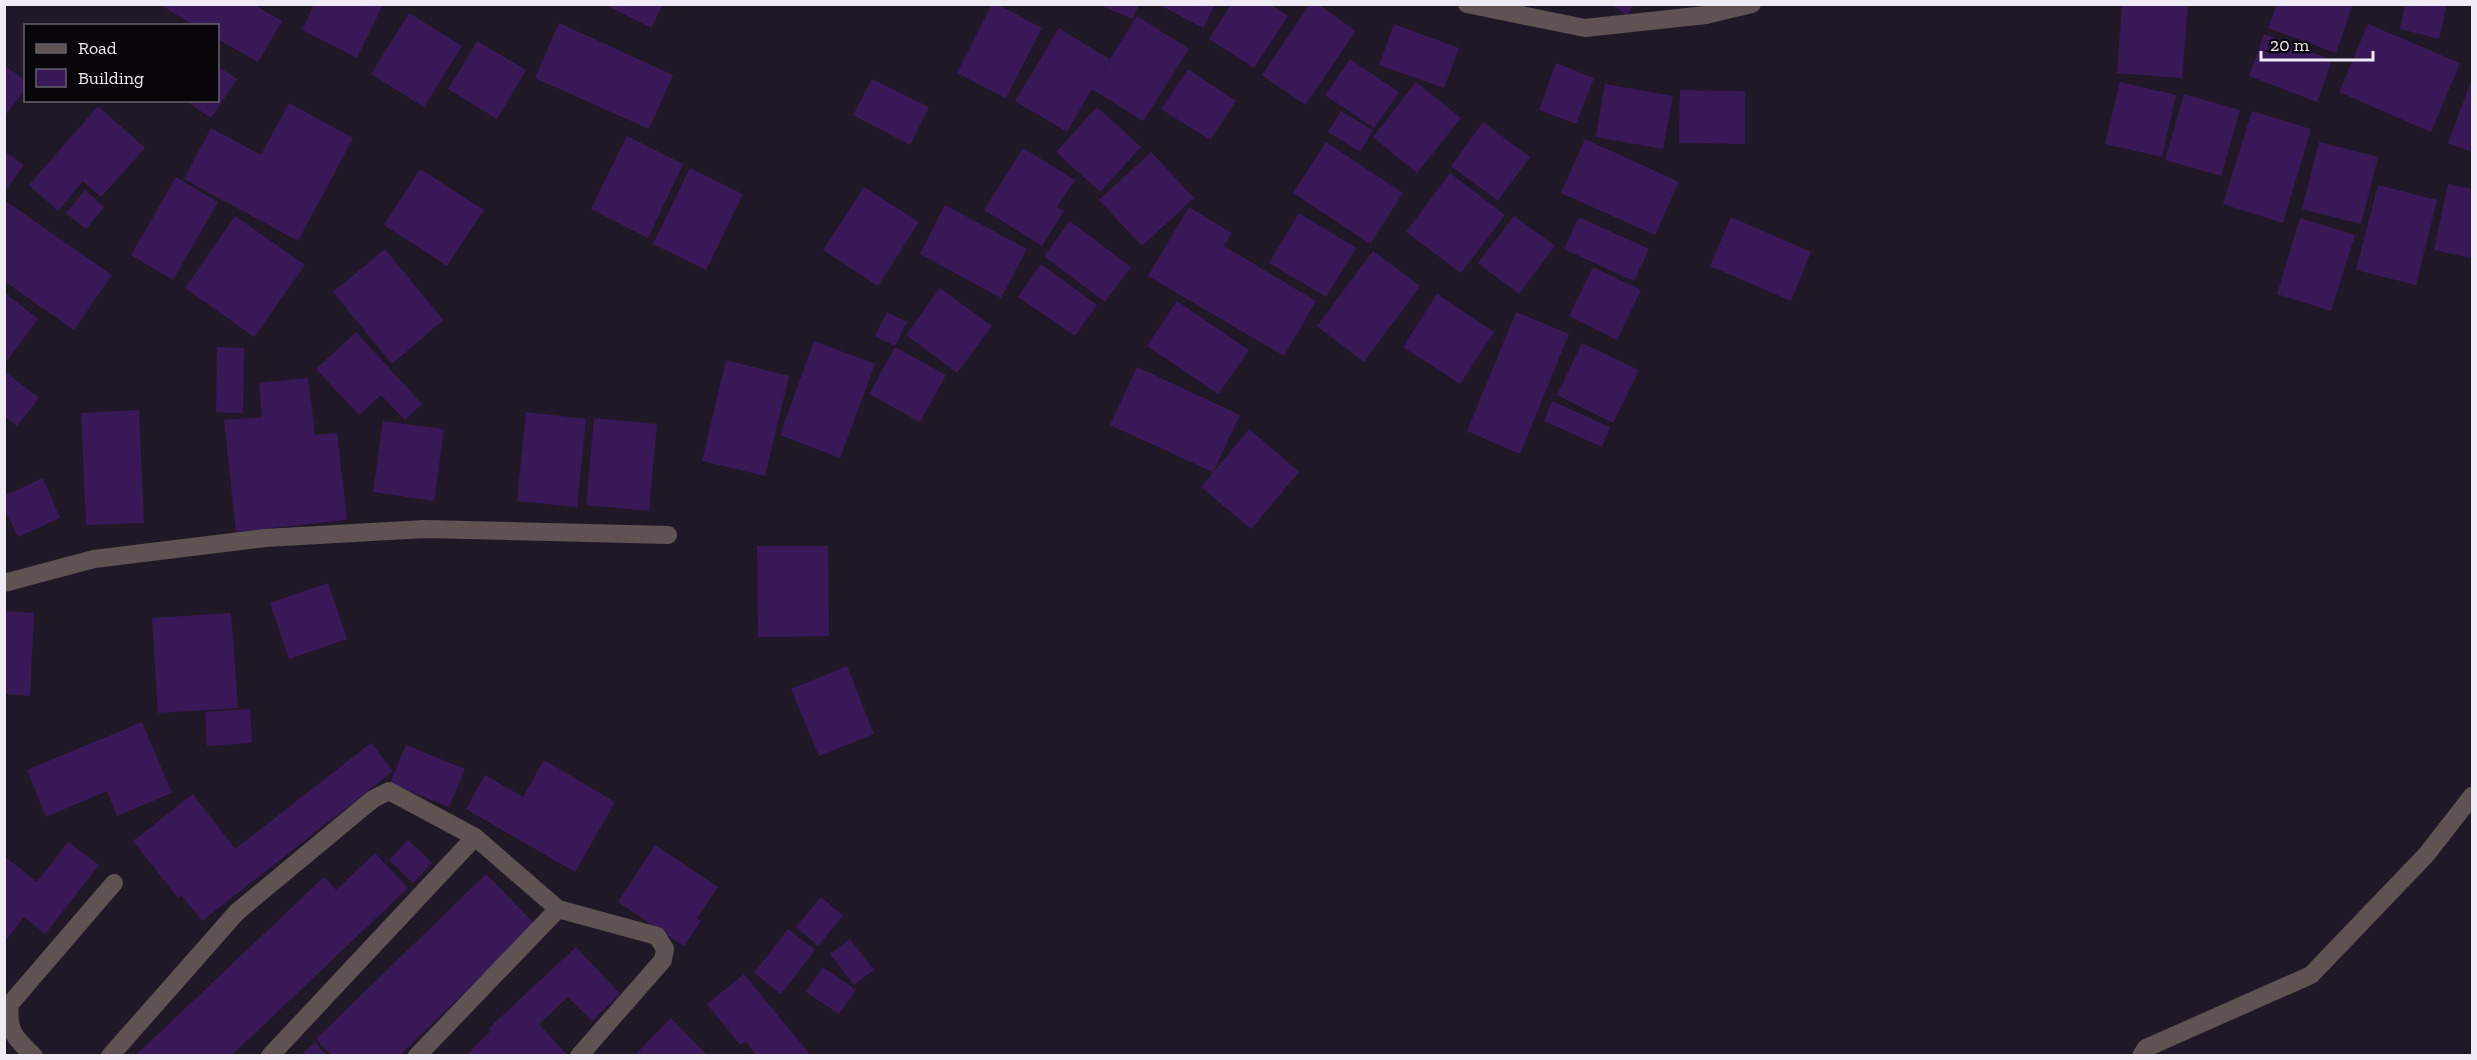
<svg xmlns="http://www.w3.org/2000/svg" width="2477" height="1060" font-family="'Zilla Slab',serif">
<style>
.building{fill:#391858}
.lines{fill:none;stroke-linecap:round;stroke-linejoin:round}
.minor{stroke:#5e5352;stroke-width:18}
</style>
<rect width="100%" height="100%" fill="#211827"/>
<path class="building" d="M159,4H253L282,21L258,62L218,39V26H195Z
M314,4H383L357,58L302,30Z
M604,4H663L651,28Z
M992,4H997L1042,28L1006,98L957,73Z
M1098,4H1139L1133,19Z
M1158,4H1215L1203,28Z
M1231,4H1270L1288,16L1254,68L1209,39Z
M1310,4H1318L1356,31L1305,105L1262,75Z
M1610,4H1634L1627,15Z
M2122,4H2188L2182,78L2117,73Z
M2277,4H2353L2336,53L2268,28Z
M2405,4H2447L2439,39L2400,29Z
M409,13L462,46L424,107L371,74Z
M1137,16L1189,49L1143,121L1092,89L1067,132L1015,101L1059,28L1109,59L1103,70Z
M559,23L673,75L649,129L535,78Z
M1394,24L1459,48L1444,88L1379,65Z
M2368,24L2460,63L2431,132L2339,92Z
M2264,34L2332,60L2317,102L2249,76Z
M477,41L526,70L497,119L448,89Z
M1350,59L1399,92L1374,128L1325,95Z
M1556,63L1594,78L1576,124L1539,110Z
M4,65L26,81V88L4,117Z
M218,66L237,79L211,118L185,100H218Z
M1188,69L1236,101L1210,140L1161,109Z
M872,79L929,107L910,145L853,115Z
M2472,79V152L2448,143Z
M1416,82L1461,118L1417,173L1373,137Z
M2120,82L2176,95L2162,157L2105,144Z
M1605,84L1673,96L1663,149L1596,137Z
M1680,90L1745,91V144L1679,143Z
M2184,94L2240,110L2221,176L2165,160Z
M289,103L353,138L298,241L184,179L211,128L261,155Z
M98,106L145,148L101,197L83,181L58,211L29,185Z
M1097,107L1141,147L1100,192L1056,152Z
M1341,111L1373,130L1360,152L1328,132Z
M2252,111L2311,129L2283,223L2223,204Z
M1483,122L1530,157L1498,201L1451,166Z
M627,136L683,164L648,238L591,209Z
M1585,139L1679,182L1655,235L1561,193Z
M1326,142L1403,193L1370,244L1293,193Z
M2319,142L2378,157L2361,224L2302,209Z
M1023,148L1075,180L1057,207L1064,211L1042,246L984,210Z
M4,151L24,165L4,192Z
M1151,152L1194,198L1142,246L1099,200Z
M690,168L743,194L706,270L653,244Z
M420,169L484,210L447,266L384,225Z
M1450,173L1505,215L1461,273L1406,232Z
M176,177L218,202L173,280L131,255Z
M2448,184L2472,189V258L2434,250Z
M2378,185L2437,200L2416,285L2356,270Z
M864,187L919,222L878,286L823,250Z
M85,190L104,207L86,229L66,213Z
M4,200L112,275L74,330L4,281Z
M945,205L1027,249L1001,298L920,254Z
M1189,207L1232,233L1224,246L1316,301L1284,356L1148,276Z
M1299,213L1356,248L1326,297L1269,263Z
M235,216L305,265L254,337L185,288Z
M1514,216L1555,246L1519,294L1478,263Z
M1579,217L1649,249L1634,281L1564,249Z
M1731,217L1811,252L1791,301L1710,266Z
M2300,218L2355,235L2331,311L2277,294Z
M1070,221L1131,267L1105,302L1044,256Z
M385,249L443,320L392,364L333,292Z
M1373,251L1420,286L1364,362L1317,326Z
M1041,264L1097,305L1075,336L1018,297Z
M1593,267L1641,290L1617,340L1569,316Z
M940,288L992,326L957,373L906,335Z
M4,292L38,319L7,361L4,359Z
M1437,294L1494,332L1460,384L1403,347Z
M1177,301L1249,350L1218,394L1147,346Z
M887,312L907,322L895,346L875,336Z
M1516,312L1569,334L1520,454L1467,431Z
M356,332L422,404L405,420L381,395L359,415L316,369Z
M814,341L875,364L840,458L780,435Z
M1582,343L1639,370L1613,423L1557,395Z
M217,347L244,348L243,413L216,412Z
M895,347L946,375L920,422L869,394Z
M726,360L789,376L765,476L702,461Z
M1137,367L1240,415L1213,472L1110,425Z
M4,371L39,398L17,426L4,416Z
M308,378L315,435L337,433L347,520L236,532L224,420L262,417L259,383Z
M1552,401L1610,427L1602,447L1544,421Z
M139,410L144,523L86,525L81,413Z
M526,412L586,419L577,507L517,501Z
M594,418L657,424L649,511L586,505Z
M383,421L444,429L434,501L373,492Z
M1249,429L1299,472L1251,529L1201,487Z
M43,478L60,518L18,537L4,507V496Z
M757,546H828L829,636L758,637Z
M328,583L347,639L289,659L270,603Z
M4,611L34,613L30,696L4,694Z
M231,613L238,708L158,713L152,618Z
M847,666L874,734L819,756L791,689Z
M250,709L252,743L207,746L205,712Z
M142,722L172,793L117,816L107,791L46,817L27,770Z
M371,743L393,771L202,921L181,895L178,898L133,841L193,794L235,849Z
M406,745L465,769L449,807L390,783Z
M544,760L615,802L575,872L466,809L485,775L523,797Z
M408,840L432,863L413,883L389,860Z
M68,842L99,865L45,934L24,917L4,942V856L37,882Z
M655,845L718,887L697,918L701,921L684,946L618,902Z
M375,853L408,888L231,1056H135L324,877L336,890Z
M486,874L535,924L399,1056H332L316,1039Z
M821,897L843,916L818,946L796,927Z
M788,929L815,950L781,994L754,973Z
M850,939L874,970L854,985L830,954Z
M576,947L620,994L592,1021L568,997L539,1024L568,1056H465L491,1031L488,1029Z
M823,967L856,990L839,1014L806,992Z
M744,974L811,1056H757L746,1041L740,1045L707,1004Z
M671,1018L708,1056H634Z
M315,1042L327,1056H300Z"/>
<g class="lines">
<path class="minor" d="M1467,4L1585,28L1706,15L1752,4
M4,583L94,559L265,538L425,529L668,535
M34,1056C15,1038 7,1031 10,1004L114,883
M110,1056L237,912L373,799L389,791L475,837L558,909L657,936L665,949L663,960L579,1056
M270,1056L475,837
M417,1056L558,909
M2141,1056L2146,1048L2311,975L2426,855L2472,796"/>
</g>
<rect width="2477" height="1060" fill="none" stroke="#f0eaf5" stroke-width="12"/>
<rect x="24" y="24" width="195" height="78" fill="#08050b" stroke="#656169" stroke-width="1.5"/>
<rect x="36" y="44" width="30" height="9" fill="#5e5352" stroke="#656169" stroke-width="1.5"/>
<text x="78" y="54" font-size="18" fill="#f0eaf5">Road</text>
<rect x="36" y="69" width="30" height="18" fill="#391858" stroke="#656169" stroke-width="1.5"/>
<text x="78" y="84" font-size="18" fill="#f0eaf5">Building</text>
<path d="M2261 51v9h112v-9" fill="none" stroke="#f0eaf5" stroke-width="3"/>
<text x="2270" y="51" font-size="18" fill="#f0eaf5" stroke="#08050b" stroke-width="4.5" paint-order="stroke">20 m</text>
</svg>
